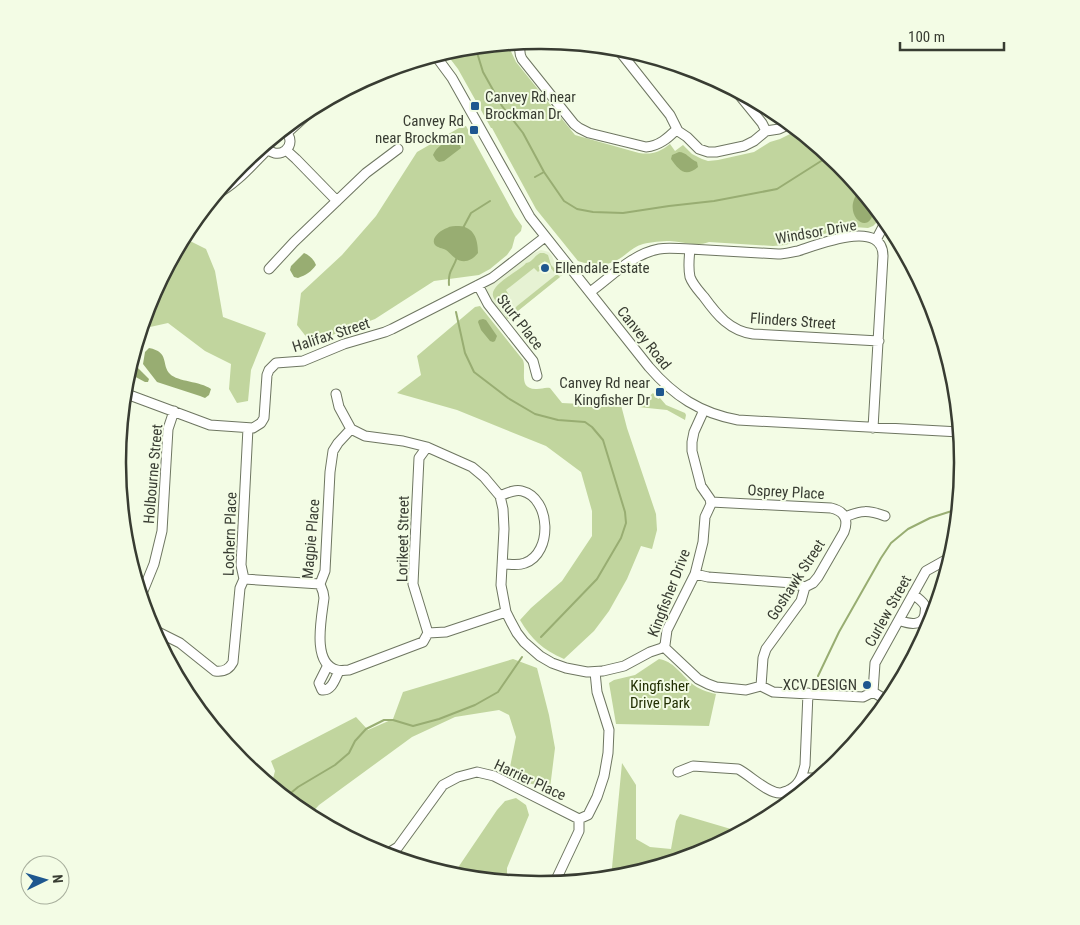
<svg xmlns="http://www.w3.org/2000/svg" width="1080" height="925" font-family="'Roboto Condensed',sans-serif">
<style>
.built{fill:#e6f2d3}
.green{fill:#c1d59e}
.water{fill:#98ad72}
.lines{fill:none;stroke-linecap:round;stroke-linejoin:round}
.stream{stroke:#98ad72;stroke-width:2}
.minor-casing{stroke:#6e7661;stroke-width:11}
.minor{stroke:#fff;stroke-width:9}
.poi-dot{fill:#1e578f;stroke:#f3fce5;stroke-width:2}
.labels{text-anchor:middle;stroke-width:4;stroke-linejoin:round;paint-order:stroke}
.poi-label{font-size:15px;fill:#383c32;stroke:#f3fce5;text-anchor:end}
.street-label{font-size:15px;fill:#383c32;stroke:#f3fce5}
.park-label{font-size:15px;fill:#233003;stroke:#f3fce5}
.rim{fill:none;stroke:#383c32;stroke-width:2.5}
</style>
<rect width="100%" height="100%" fill="#f3fce5"/>
<path class="built" d="M541,250L549,252L552,256L554,261L564,274L505,321L491,303L485,292L487,287L527,256Z"/>
<path class="green" d="M507,43L516,62L575,135L639,153C652,155 660,152 670,144L675,151L683,145L692,154L702,159L708,161L718,160L754,152L770,142L780,139L798,130L839,164L880,214L878,221L873,226L868,228L854,227L831,232L785,245L773,246L709,242C696,247 684,242 670,241C662,241 651,242 643,244C636,246 631,250 626,254C610,267 597,267 578,261L536,209L492,128H491L458,69L445,52L458,48Z
M466,126L515,216L522,226L521,231L515,237L512,248L507,255L490,269L479,275L434,281L375,319L311,343L297,325L301,293L342,255L376,216L417,152L459,128Z
M183,239H186L206,249L215,271L223,317L266,333L251,370L248,401L237,403L229,389L231,364L205,351L168,323L141,329L150,301Z
M540,253H544L548,255L551,265L556,270L554,272L545,261L538,266L541,269L538,272L534,268L506,290L509,295L506,298L505,306H500C498,303 494,300 493,296C490,284 520,271 526,263C533,262 534,256 540,253Z
M557,274L560,277L508,319L506,317L512,312L517,306Z
M480,306L523,360C527,370 517,390 537,389C542,389 545,387 550,388L562,403L620,406V405H621L627,428L656,514L657,530L652,549L641,546L627,579L609,611L594,631L564,659C543,650 531,639 520,620L531,608L562,581L592,536V511L581,472L546,446L457,410L397,393L421,375L417,356L475,307Z
M653,393L658,399L660,398L666,405L685,413L686,415L685,420L667,410L638,407V406Z
M513,659L537,668L549,715L555,748L550,788L523,782L509,772L516,737L509,715L499,710L455,717L412,737L319,805L309,816L271,786L275,771L271,761L356,717L368,730L393,719L403,692Z
M659,659C673,661 681,674 691,683C698,689 707,692 716,694L709,726L616,724L609,683L614,680L635,675Z
M622,763L636,785V839L650,847L671,849L676,821L680,814L741,832L701,853L622,877L611,878Z
M516,798L526,805L529,815L507,868V882L453,875L497,810L505,801Z"/>
<path class="water" d="M453,138L458,141L461,148L444,161L439,162L436,160L433,155C436,147 445,142 453,138Z
M679,152C686,152 690,159 697,162L698,167C685,178 679,170 671,159L672,155Z
M860,190L874,207C872,241 838,214 860,190Z
M459,226C474,227 478,239 478,253C472,261 463,264 455,258C451,255 449,252 446,250C442,248 438,248 435,245C430,238 441,230 447,228C450,226 455,226 459,226Z
M304,253C309,255 314,259 316,265C311,272 306,275 298,278L294,277L290,270L291,266Z
M483,319L486,320L497,336L495,341L493,342L490,341L481,330L478,322L479,320Z
M149,348C170,352 161,365 170,374C178,382 200,381 211,389L209,395L205,398L200,396L157,382L143,364L145,352Z
M136,366L149,379L148,382H145L130,374L131,370Z"/>
<g class="lines">
<path class="stream" d="M475,46L483,72L502,106L523,133L544,172
M535,177L544,172L564,201L577,209L593,212L623,213L669,206L714,201L777,189L829,156
M463,228L471,213L490,201
M449,285C448,270 453,270 457,257
M456,312L465,353L474,372L508,398L535,414L558,420L585,422L592,427L603,440L625,512L626,523L621,538L597,579L541,637
M818,676L839,632L881,558L891,543L908,529L930,518L958,509
M285,798L298,787L335,765L349,753L355,741L366,729L384,720H393L413,726L439,719L475,705L498,692L522,657"/>
<defs>
<path id="minor" d="M523,42C519,47 519,53 522,59L574,124L579,128L589,133L646,147C659,146 668,138 677,129
M617,48L670,115L678,131L687,137L699,149L708,152H716L744,146L754,141L766,131
M435,55L452,78L530,217L649,367C674,396 700,413 738,420L960,432
M736,91L762,123L766,131L779,129L790,124
M287,133L320,103
M265,144C275,166 303,144 283,130
M286,150L296,159L337,201
M215,195C236,184 251,166 268,149
M876,240L886,221
M690,249L778,254C785,254 791,252 798,251C817,245 883,218 883,256L873,428
M269,269L294,242L366,173L398,149
M478,285L488,304L533,361L537,376
M590,292C611,277 632,254 659,249C669,247 679,249 690,249C689,258 688,268 690,277C693,285 699,291 704,297C717,315 730,331 753,334L879,341
M124,393L210,425L253,428L261,423L264,418L267,375L269,370L276,363L303,361L344,344L385,332L392,329L492,278L545,237
M336,394L339,407L351,429L365,436L403,441L427,447L472,467L484,477L500,496L503,509L504,529L501,585L506,612L511,622L517,633L524,642L540,656L552,663L566,668L587,672L603,671L624,666L650,652L662,648L665,645L667,630L695,574L703,542L705,517L711,504L710,499L701,486L692,451V442L694,432L704,410
M351,429L338,443L333,451L330,472L325,571L320,584L323,592L324,598C322,616 311,664 337,670C341,671 345,670 349,670L423,642L428,633L446,632L506,612
M427,447L419,458L413,584L428,633
M500,496C507,493 515,489 522,491C551,498 553,553 525,563C518,566 510,564 502,564
M711,502L831,508C844,511 849,519 844,532L818,577L813,583L805,587L801,601L766,649L763,658L761,686
M845,517C862,510 868,510 885,516
M695,574L708,577L793,583L805,587
M244,579L320,584
M141,596L154,564L162,531L168,429L174,411
M899,620C908,624 923,627 925,614C925,611 926,608 925,606C923,601 917,598 913,594
M152,629L180,643L215,671C223,672 229,670 233,662L240,588L244,579L241,565L248,428
M664,647L698,679L708,684L716,687L746,690L761,686L773,692L863,697L873,692L883,698H890
M328,665L319,683L322,690C332,691 335,679 339,671
M873,692L875,663L926,571L951,557
M678,772L693,766L738,769C750,775 767,793 780,793C782,793 786,791 787,791C799,786 802,777 805,765L808,693
M801,778H816L820,777
M385,855L398,847L443,785L458,777L477,772L494,776L579,819
M554,884L579,831V819L588,815L597,797L604,776L608,753L609,730L597,692L595,672"/>
</defs>
<use href="#minor" class="minor-casing"/>
<use href="#minor" class="minor"/>
</g>
<g class="poi-dot">
<rect x="470" y="101" width="10" height="10" rx="2.5"/>
<rect x="469" y="125" width="10" height="10" rx="2.5"/>
<circle cx="545" cy="268" r="5"/>
<rect x="655" y="387" width="10" height="10" rx="2.5"/>
<circle cx="867" cy="685" r="5"/>
</g>
<g class="labels">
<g class="poi-label">
<text x="485" y="102" text-anchor="start">Canvey Rd near<tspan x="485" dy="17">Brockman Dr</tspan></text>
<text x="464" y="126">Canvey Rd<tspan x="464" dy="17">near Brockman</tspan></text>
<text x="555" y="273" text-anchor="start">Ellendale Estate</text>
<text x="650" y="388">Canvey Rd near<tspan x="650" dy="17">Kingfisher Dr</tspan></text>
<text x="857" y="690">XCV DESIGN</text>
</g>
<g class="street-label">
<text transform="translate(816 232) rotate(-10)" y="5">Windsor Drive</text>
<text transform="translate(793 321) rotate(4)" y="5">Flinders Street</text>
<text transform="translate(520 322) rotate(52)" y="5">Sturt Place</text>
<text transform="translate(331 335) rotate(-18)" y="5">Halifax Street</text>
<text transform="translate(644 338) rotate(51)" y="5">Canvey Road</text>
<text transform="translate(153 474) rotate(-85)" y="5">Holbourne Street</text>
<text transform="translate(786 492) rotate(3)" y="5">Osprey Place</text>
<text transform="translate(230 534) rotate(-88)" y="5">Lochern Place</text>
<text transform="translate(311 539) rotate(-85)" y="5">Magpie Place</text>
<text transform="translate(403 539) rotate(-89)" y="5">Lorikeet Street</text>
<text transform="translate(796 580) rotate(-57)" y="5">Goshawk Street</text>
<text transform="translate(669 593) rotate(-69)" y="5">Kingfisher Drive</text>
<text transform="translate(888 611) rotate(-61)" y="5">Curlew Street</text>
<text transform="translate(530 780) rotate(25)" y="5">Harrier Place</text>
</g>
<g class="park-label">
<text x="660" y="691">Kingfisher<tspan x="660" dy="17">Drive Park</tspan></text>
</g>
</g>
<path d="M0 0H1080V925H0ZM539 49H541A413 413 0 0 1 954 462V463A413 413 0 0 1 541 876H539A413 413 0 0 1 126 463V462A413 413 0 0 1 539 49Z" fill="#f3fce5" fill-rule="evenodd"/>
<path class="rim" d="M539 49H541A413 413 0 0 1 954 462V463A413 413 0 0 1 541 876H539A413 413 0 0 1 126 463V462A413 413 0 0 1 539 49Z"/>
<g transform="translate(45 880) rotate(85)"><circle r="24" fill="#f3fce5" stroke="#a8af9d"/>
<path d="M0-4L9 19L0 12L-9 19Z" fill="#1e578f"/>
<text y="-8" font-size="14" font-weight="bold" text-anchor="middle" fill="#383c32">N</text>
</g>
<path d="M900 42v8h104v-8" fill="none" stroke="#383c32" stroke-width="2.5"/>
<text x="908" y="42" font-size="15" fill="#383c32" stroke="#f3fce5" stroke-width="4" paint-order="stroke">100 m</text>
</svg>
